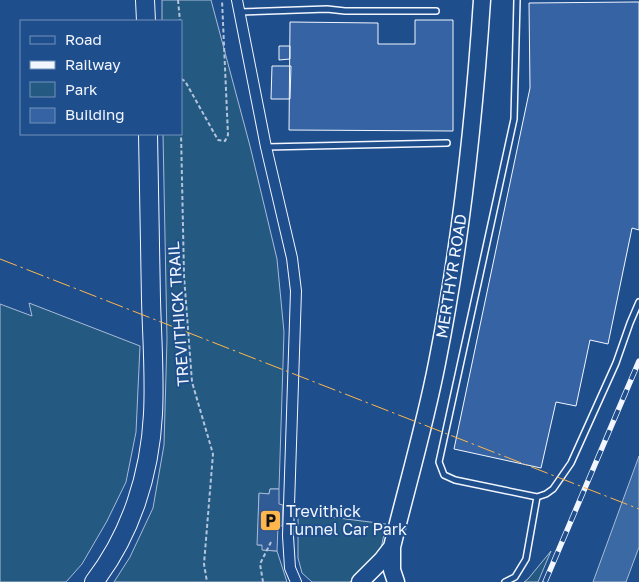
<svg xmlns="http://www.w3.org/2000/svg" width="639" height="582" font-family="'Golos Text',sans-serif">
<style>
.green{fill:#245a82;stroke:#a8bbd7}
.parking{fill:#305b95;stroke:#a8bbd7}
.water{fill:#3b69a3;stroke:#a8bbd7}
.building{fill:#3563a3;stroke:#f2f6ff}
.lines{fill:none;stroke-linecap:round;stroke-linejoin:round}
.service-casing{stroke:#f2f6ff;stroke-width:8}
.minor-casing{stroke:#f2f6ff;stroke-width:12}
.primary-casing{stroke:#f2f6ff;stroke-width:19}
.trunk-casing{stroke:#f2f6ff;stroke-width:20}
.path{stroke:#b3c4dc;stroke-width:2;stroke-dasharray:4 2.5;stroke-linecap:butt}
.service{stroke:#1f4e8c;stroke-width:5}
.minor{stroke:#1f4e8c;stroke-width:10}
.primary{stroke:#1f4e8c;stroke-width:16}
.trunk{stroke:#1f4e8c;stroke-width:18}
.rail-casing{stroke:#f2f6ff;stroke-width:5.5}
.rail{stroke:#1f4e8c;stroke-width:4;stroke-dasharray:11;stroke-linecap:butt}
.power{stroke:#ffb74d;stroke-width:1;stroke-dasharray:18 4 2.5 4;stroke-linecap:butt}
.labels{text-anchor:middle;stroke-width:4;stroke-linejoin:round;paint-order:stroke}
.street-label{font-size:16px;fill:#f2f6ff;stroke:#1f4e8c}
.poi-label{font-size:16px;fill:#f2f6ff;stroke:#1f4e8c;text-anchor:start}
</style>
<rect width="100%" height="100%" fill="#1f4e8c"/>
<path class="green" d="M162,0H211L250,146L277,259L284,332L279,489H270L269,494H259L258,545H263V550L277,551L287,582H114L130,557L153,508L164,445L167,339L163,134H181V21H162Z
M29,303L140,346L136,432L126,482L107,521L82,564L66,582H0V304L32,316Z
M298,513L386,524L381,549L350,582H312L302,573L298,558Z
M551,551L538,582H524L528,579Z"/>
<path class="parking" d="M270,489H279V504L283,505L282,526H278L277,551L262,550V545H257L259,493L269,494Z"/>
<path class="water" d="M639,456V547L626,582H593Z"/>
<path class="building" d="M634,2H639V230L632,228L608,344L590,340L576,406L556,402L541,468L454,449L530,88L529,3Z
M415,20H453V131L289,130L290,22L378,23V44H415Z
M279,46H290V59L279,60Z
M272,66H291L290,99H271Z"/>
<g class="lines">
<defs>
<path id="service" d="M517,0L514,119L439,462L444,475L455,480L537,497L546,494L553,489L571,463L616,363L630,323L639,302
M239,12L327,9L345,11H436
M266,147L447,143
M505,582L515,577L526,559L537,497"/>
<path id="minor" d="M237,0L266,147L292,258L296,291L288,536L290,568L296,582"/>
<path id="primary" d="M360,582L382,560L392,547
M396,582L392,570V547C407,486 425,425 437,363C461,243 474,122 482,0"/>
<path id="trunk" d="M145,0L146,21
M94,582C131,534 150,474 153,414C155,376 152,338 151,300C150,245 149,189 148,134"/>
</defs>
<use href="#service" class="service-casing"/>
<use href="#minor" class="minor-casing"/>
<use href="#primary" class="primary-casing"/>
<use href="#trunk" class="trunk-casing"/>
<path class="path" d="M178,0L180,21
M181,79L185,81L218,140L225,141L228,135L222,0
M181,131L184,276L192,382L213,454L204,564L207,582
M263,582L260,564L271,542"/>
<use href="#service" class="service"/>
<use href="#minor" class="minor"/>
<use href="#primary" class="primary"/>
<use href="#trunk" class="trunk"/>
<defs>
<path id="rail" d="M545,582L639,361"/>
</defs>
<use href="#rail" class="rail-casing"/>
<use href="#rail" class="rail"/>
<path class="power" d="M0,259L639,509"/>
</g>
<defs>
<symbol id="parking-square" viewBox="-11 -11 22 22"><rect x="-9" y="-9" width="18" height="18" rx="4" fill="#ffb74d" stroke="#1f4e8c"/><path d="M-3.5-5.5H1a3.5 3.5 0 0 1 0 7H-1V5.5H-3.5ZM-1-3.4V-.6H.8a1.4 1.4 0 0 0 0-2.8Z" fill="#111"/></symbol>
</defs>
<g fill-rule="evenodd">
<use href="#parking-square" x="258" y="508" width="25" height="25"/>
</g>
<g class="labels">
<g class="street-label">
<text transform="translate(451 276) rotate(-81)" y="6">MERTHYR ROAD</text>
<text transform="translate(178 314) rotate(-94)" y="6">TREVITHICK TRAIL</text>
</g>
<g class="poi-label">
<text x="286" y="517">Trevithick<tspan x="286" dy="18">Tunnel Car Park</tspan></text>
</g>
</g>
<rect x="20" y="20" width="162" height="115" fill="#1f4e8c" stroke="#7391ba"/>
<rect x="30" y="36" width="25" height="8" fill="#1f4e8c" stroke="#7391ba"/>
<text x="65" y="45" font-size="15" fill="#f2f6ff">Road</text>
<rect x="30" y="61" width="25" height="8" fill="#f2f6ff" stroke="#7391ba"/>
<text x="65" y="70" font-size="15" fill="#f2f6ff">Railway</text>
<rect x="30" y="82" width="25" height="15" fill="#245a82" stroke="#7391ba"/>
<text x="65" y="95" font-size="15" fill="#f2f6ff">Park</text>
<rect x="30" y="108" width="25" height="15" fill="#3563a3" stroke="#7391ba"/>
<text x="65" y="120" font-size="15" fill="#f2f6ff">Building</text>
</svg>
